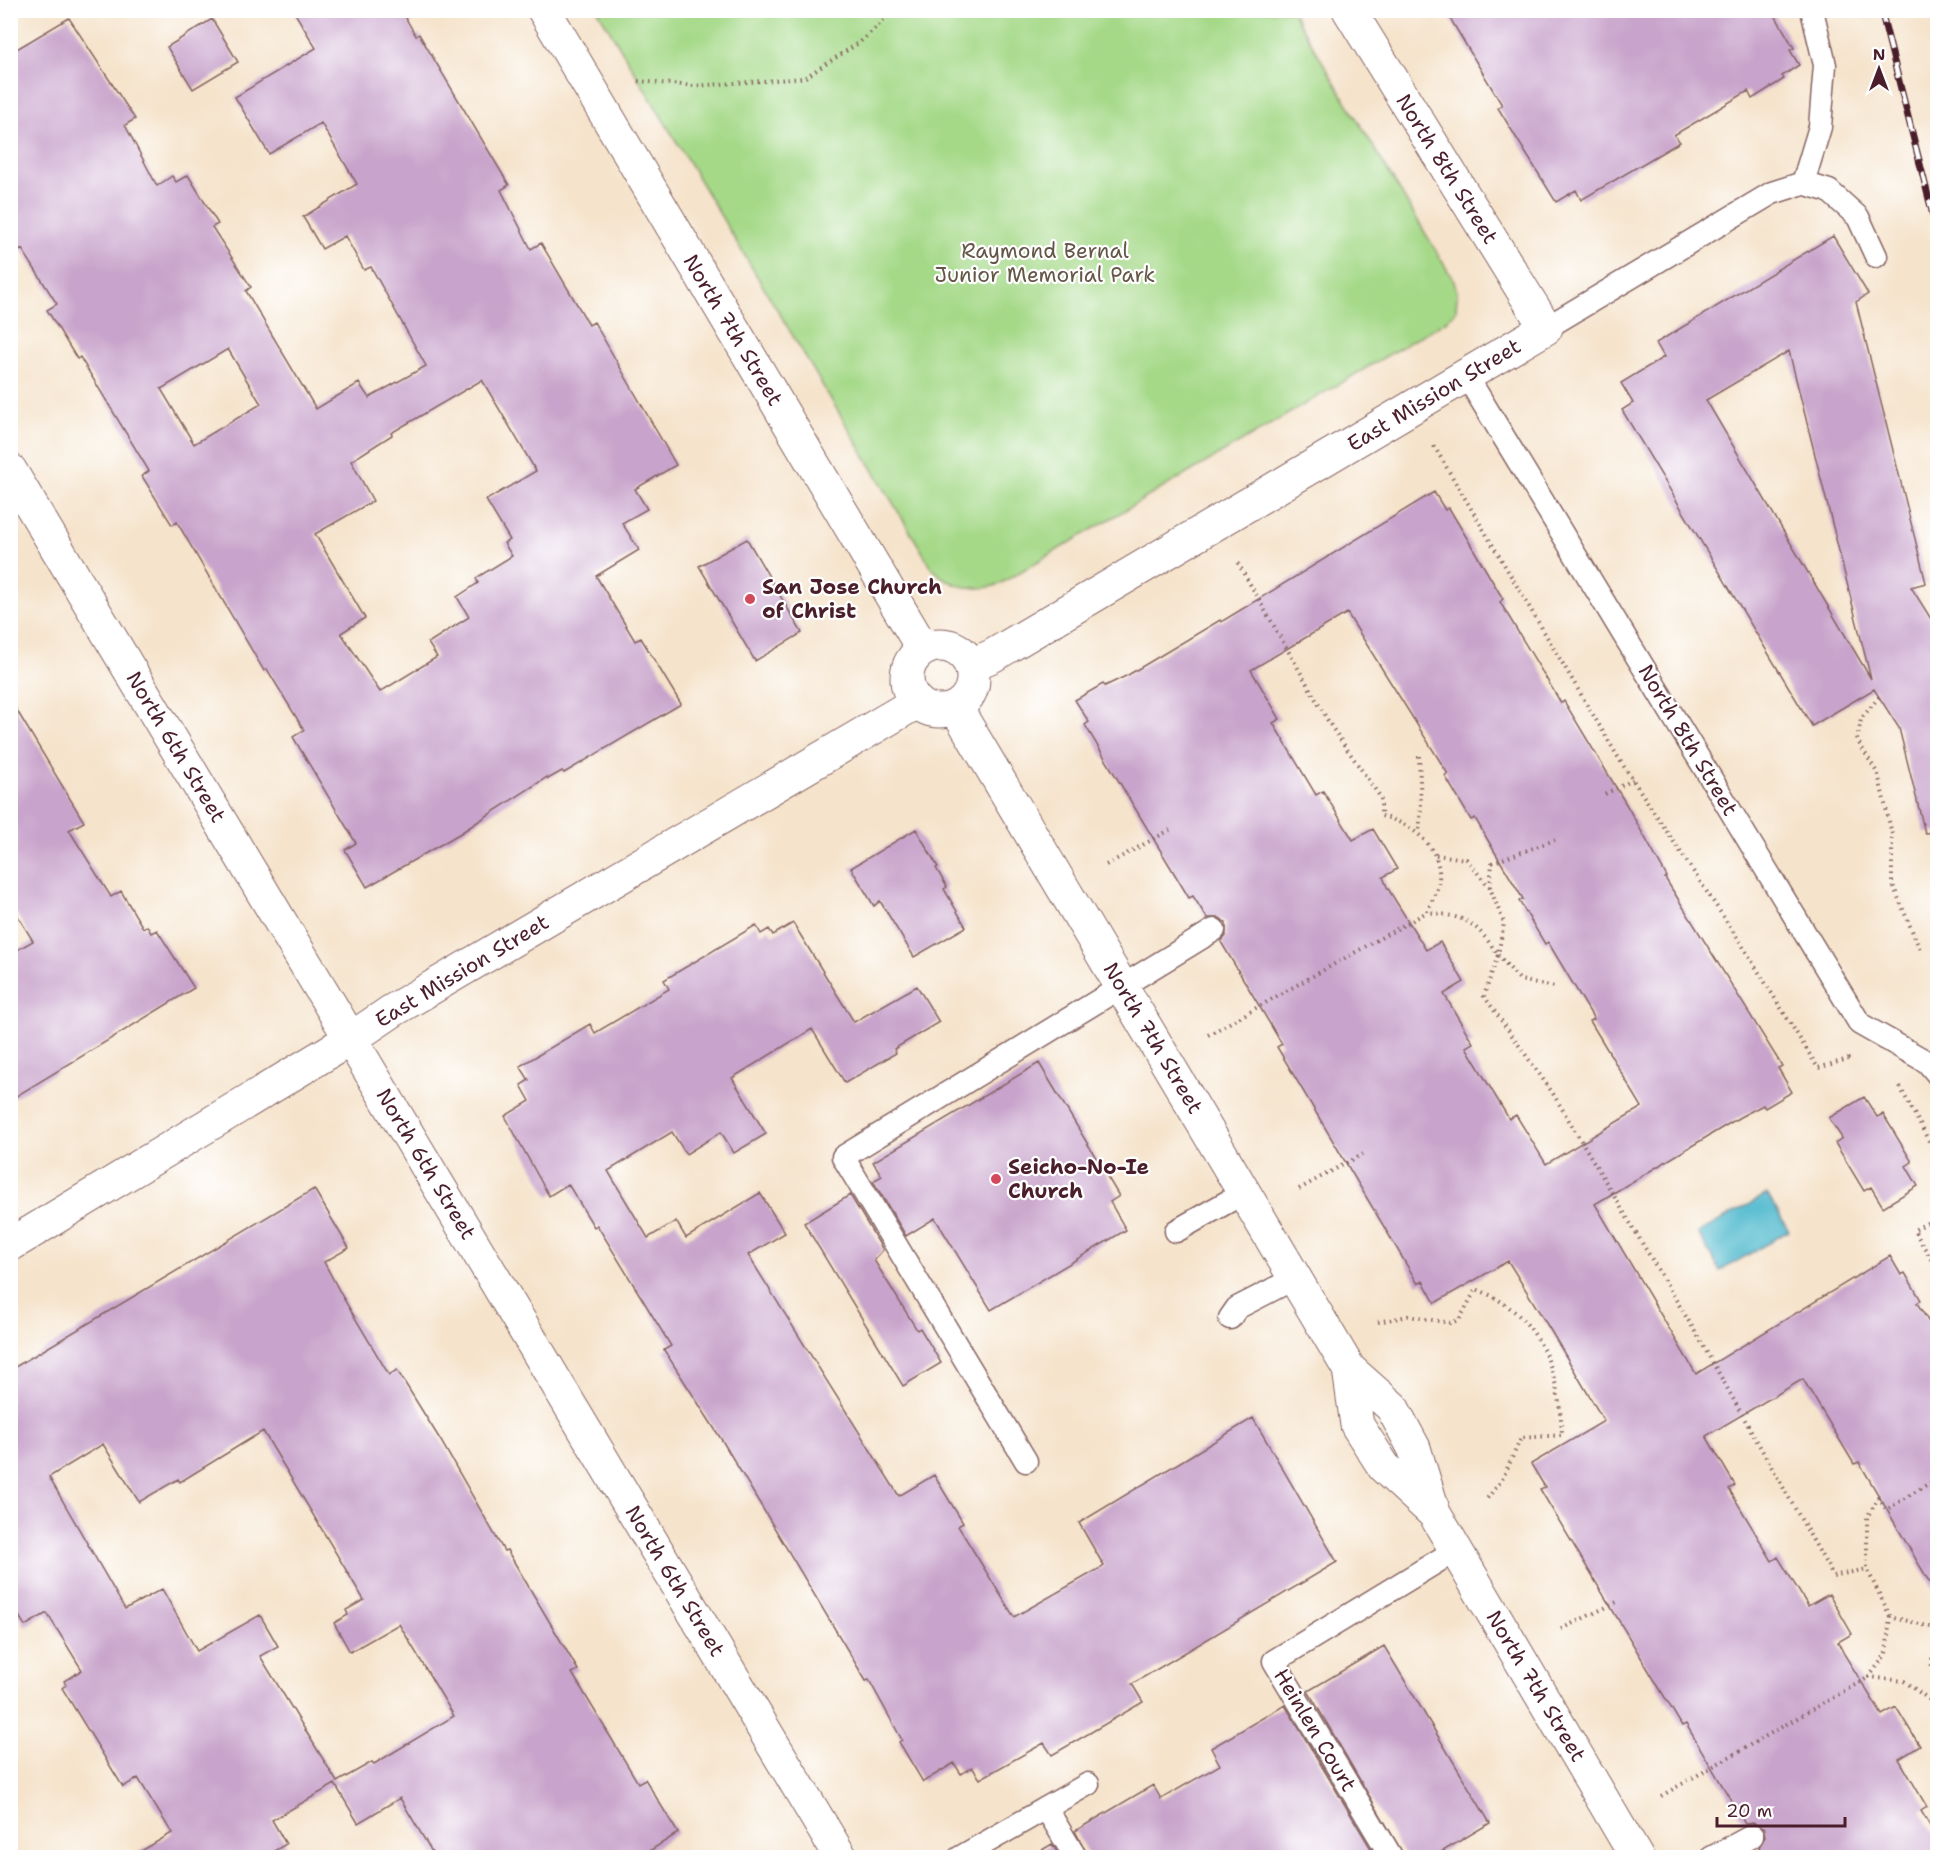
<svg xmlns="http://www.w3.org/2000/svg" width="1948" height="1868" font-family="'Shantell Sans',sans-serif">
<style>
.green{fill:#a5d988;stroke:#787c5a;stroke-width:1.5}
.water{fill:#50b9cd;stroke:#4d6c7c;stroke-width:1.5}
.building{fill:#c8a3cb;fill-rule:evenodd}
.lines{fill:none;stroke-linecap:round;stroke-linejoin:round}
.lane-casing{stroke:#866463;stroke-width:25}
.street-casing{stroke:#866463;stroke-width:35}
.secondary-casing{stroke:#866463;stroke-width:35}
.path{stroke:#866463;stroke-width:4;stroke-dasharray:1.5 4.5;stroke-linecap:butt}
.lane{stroke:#fff;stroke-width:22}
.street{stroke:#fff;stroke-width:33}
.secondary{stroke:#fff;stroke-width:33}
.rail-casing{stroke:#4a1f2b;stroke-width:7}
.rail{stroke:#fff;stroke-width:4.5;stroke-dasharray:14;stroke-linecap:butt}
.poi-dot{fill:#d1495b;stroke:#fff;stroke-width:2}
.labels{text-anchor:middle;stroke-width:4.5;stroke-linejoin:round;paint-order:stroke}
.street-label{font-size:21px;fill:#4a1f2b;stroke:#fff}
.park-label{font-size:21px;fill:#655747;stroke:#fff}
.poi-label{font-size:21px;font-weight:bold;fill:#4a1f2b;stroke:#fff;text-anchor:start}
</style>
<rect width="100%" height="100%" fill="#fff"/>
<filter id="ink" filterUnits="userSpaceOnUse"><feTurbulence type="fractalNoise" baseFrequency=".0167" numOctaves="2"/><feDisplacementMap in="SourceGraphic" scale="12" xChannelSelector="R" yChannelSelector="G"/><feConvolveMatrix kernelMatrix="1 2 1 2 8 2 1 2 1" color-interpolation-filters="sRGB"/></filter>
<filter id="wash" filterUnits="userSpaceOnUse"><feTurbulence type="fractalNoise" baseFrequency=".008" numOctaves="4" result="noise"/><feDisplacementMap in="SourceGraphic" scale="24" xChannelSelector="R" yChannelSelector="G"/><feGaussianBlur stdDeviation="1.35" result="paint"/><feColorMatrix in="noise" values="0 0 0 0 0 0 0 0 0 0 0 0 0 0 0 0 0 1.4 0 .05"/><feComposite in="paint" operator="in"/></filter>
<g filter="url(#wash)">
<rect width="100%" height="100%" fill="#f5e3cb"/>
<path class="green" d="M598,11H1292L1454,281L1457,294L1456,311L1446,321L998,585C973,592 951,588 932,568Z"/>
<path class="water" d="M1767,1194L1789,1231L1720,1271L1698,1233Z"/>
<g id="blocks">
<path class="building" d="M293,10H401L416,36L419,34L509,185L501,190L531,249L541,243L589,325L594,322L676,465L635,489L647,509L622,523L639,550L596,576L635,641L641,638L681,704L564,773L562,771L548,779L547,777L459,834L367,887L345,850L356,843L293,737L304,730L267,669L264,671L177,522L172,525L142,476L149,471L80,357L77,359L47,310L57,304L22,249L10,256V53L69,18L135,119L125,125L157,186L172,176L176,182L188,175L218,224L212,227L251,287L246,291L316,409L359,383L369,398L426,366L371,267L364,270L345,236L322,249L303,217L357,184L321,123L269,154L235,97L316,48ZM228,349L261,404L194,444L161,389ZM482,380L536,471L486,500L510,540L504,543L512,556L476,578L478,583L457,597L469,617L428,643L437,657L380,692L341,633L365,618L315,534L373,501L351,461L392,435L391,433Z
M1445,10H1772L1794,48L1790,50L1799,65L1782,76L1784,79L1752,99L1748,91L1674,135L1680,142L1581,200L1576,190L1556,202L1498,108L1502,105Z
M212,19L238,62L193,89L167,47Z
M1833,236L1868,294L1856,302L1926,583L1911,587L1938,630V832L1925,833L1899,728L1874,689L1812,726L1622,410L1633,403L1621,383L1664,357L1656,343ZM1789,351L1871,679L1706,400Z
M1434,492L1445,510L1449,508L1503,599L1500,602L1561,703L1564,701L1626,804L1667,877L1665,878L1782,1066L1778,1068L1792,1092L1765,1108L1763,1105L1740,1117L1595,1204L1696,1374L1890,1256L1901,1275L1905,1273L1921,1300L1917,1303L1938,1337V1597L1859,1462L1854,1464L1803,1379L1706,1436L1735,1485L1729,1489L1772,1561L1778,1557L1808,1606L1829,1594L1852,1634L1838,1642L1844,1654L1882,1715L1896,1707L1920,1746L1899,1759L1927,1807L1921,1811L1938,1839V1857H1765L1759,1847L1765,1837L1764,1829L1753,1823L1745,1824L1686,1724L1682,1726L1540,1489L1545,1487L1531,1464L1604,1421L1551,1331L1508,1261L1435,1303L1423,1281L1418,1284L1277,1047L1282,1044L1221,942L1226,936V923L1220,918H1207L1193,896L1189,898L1085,725L1089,722L1075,700L1103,684L1105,686L1128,675L1220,620L1221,622ZM1347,613L1448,774L1445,776L1471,820L1475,818L1493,849L1523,899L1519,901L1545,944L1548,942L1594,1019L1590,1021L1642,1107L1546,1164L1516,1115L1509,1119L1466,1047L1473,1043L1444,994L1464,982L1440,942L1426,950L1387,887L1383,877L1397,869L1373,829L1353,840L1323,791L1316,795L1273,723L1280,719L1251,670Z
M747,539L802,633L755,661L699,566Z
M10,699L84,822L69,830L111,897L121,891L143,928L147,926L151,933L157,930L194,988L10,1100V954L33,941L10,903Z
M916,829L938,867L936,868L947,887L944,889L966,927L914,957L880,901L874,906L851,868Z
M793,923L854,1022L917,986L939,1022L894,1049L896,1053L845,1083L812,1029L732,1078L766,1134L734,1153L721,1132L686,1154L672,1132L608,1171L648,1238L676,1221L686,1238L760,1193L785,1233L748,1255L899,1496L934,1475L963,1523L958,1526L1014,1617L1104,1566L1079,1523L1253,1418L1337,1562L1132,1684L1143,1702L1052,1755L1044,1743L980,1779L972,1767L961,1774L954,1763L923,1782L899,1742L902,1740L869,1680L866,1681L723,1442L664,1350L671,1346L597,1225L594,1227L568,1184L549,1196L505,1116L530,1101L521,1085L529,1080L520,1066L590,1024L595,1033L669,989L664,980L756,925L761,934L769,929L773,935Z
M1039,1063L1119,1196L1110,1202L1126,1230L991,1310L935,1218L906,1236L873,1181L882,1176L873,1162Z
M1864,1097L1877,1117L1883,1114L1912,1162L1906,1166L1918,1186L1883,1207L1871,1187L1864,1191L1835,1143L1842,1138L1829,1118Z
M314,1189L349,1248L324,1262L342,1296L389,1375L397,1370L441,1441L504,1551L507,1550L578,1670L572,1673L638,1783L645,1779L678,1833L640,1857H435L400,1798L358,1823L335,1784L272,1820L286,1844L264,1857H131L172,1833L138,1778L123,1787L62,1688L66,1685L64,1681L82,1670L47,1613L25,1626L10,1601V1370ZM263,1431L364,1600L346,1610L348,1615L334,1623L350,1652L399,1624L454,1716L374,1764L372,1762L337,1782L260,1656L278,1646L260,1615L197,1651L162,1589L125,1609L49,1477L103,1444L139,1502L178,1479L180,1482Z
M850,1195L883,1250L874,1260L917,1330L920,1328L941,1363L903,1386L804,1223Z
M1384,1646L1490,1823L1433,1857H1405L1308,1691Z
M1285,1705L1376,1857H1089L1075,1831L1153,1785L1161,1799L1220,1765L1211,1748Z
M1052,1844L1060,1857H1030Z"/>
</g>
</g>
<g filter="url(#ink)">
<use href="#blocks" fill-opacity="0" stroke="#866463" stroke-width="1.5"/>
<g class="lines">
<defs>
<path id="lane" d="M1803,183L1820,127L1825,65L1812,10
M1546,328L1772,193L1803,183L1829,191L1858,217L1876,256
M1466,375L1860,1024L1927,1062L1938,1075
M1176,1231L1245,1192
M1230,1318L1237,1308L1295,1278
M1026,1461L843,1157L1214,930
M1046,1808L1076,1858
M959,1858L1088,1784
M1392,1858L1274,1661L1456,1550
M1711,1858L1752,1836"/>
<path id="street" d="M10,470L841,1858
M971,665L992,656L1546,328L1349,10"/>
<path id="secondary" d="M544,10L923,649
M907 678a33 33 0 1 1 66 0a33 33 0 1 1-66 0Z
M956,708L1349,1369L1392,1407L1414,1448L1434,1513L1637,1858
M10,1245L352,1038L392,1011L917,702
M1349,1369L1357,1425L1384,1467L1434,1513"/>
</defs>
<use href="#lane" class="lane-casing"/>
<use href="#street" class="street-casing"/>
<use href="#secondary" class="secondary-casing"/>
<path class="path" d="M638,81L694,86L804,78L860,42L895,10
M1434,446L1621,762L1742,945L1818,1068L1848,1059L1851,1061
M1238,563L1331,726L1381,798V816C1412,823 1446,849 1438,886C1436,894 1430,904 1427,912C1467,917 1475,921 1498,955L1484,996L1552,1092L1700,1340L1833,1576L1867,1569
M1879,697L1861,719L1857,740L1878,774L1892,834V883L1921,952
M1419,756L1421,807L1419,833
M1605,794L1633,780
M1436,855L1466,859L1490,888L1504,923L1498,955L1520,980L1555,987
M1106,865L1170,830
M1490,887L1492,863L1555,840
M1208,1035L1427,912
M1900,1087L1938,1158
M1299,1189L1363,1154
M1938,1217L1914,1230L1938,1271
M1378,1322L1408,1316L1450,1323L1459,1320L1476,1289C1541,1314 1559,1371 1562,1435L1521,1438L1502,1480L1485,1501
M1936,1479L1886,1510L1879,1498L1867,1517V1569L1890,1616L1938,1629
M1890,1616L1886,1654L1869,1677L1904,1681L1938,1706
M1561,1629L1619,1601
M1938,1648L1931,1661L1938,1702
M1661,1796L1869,1677"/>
<use href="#lane" class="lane"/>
<use href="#street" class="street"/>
<use href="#secondary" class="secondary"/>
<defs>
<path id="rail" d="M1881,10L1938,235"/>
</defs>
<use href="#rail" class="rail-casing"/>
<use href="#rail" class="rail"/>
</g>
</g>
<g class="poi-dot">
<circle cx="750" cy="599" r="6"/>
<circle cx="996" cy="1179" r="6"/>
</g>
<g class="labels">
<g class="street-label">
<text transform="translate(1447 169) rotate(58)" y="7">North 8th Street</text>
<text transform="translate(733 330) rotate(59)" y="7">North 7th Street</text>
<text transform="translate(1434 395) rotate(-31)" y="7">East Mission Street</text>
<text transform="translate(1688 740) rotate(59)" y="7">North 8th Street</text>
<text transform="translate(176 747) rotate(59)" y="7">North 6th Street</text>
<text transform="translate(462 971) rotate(-31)" y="7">East Mission Street</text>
<text transform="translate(1153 1038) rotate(59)" y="7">North 7th Street</text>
<text transform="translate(426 1164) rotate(59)" y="7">North 6th Street</text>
<text transform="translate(675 1581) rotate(59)" y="7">North 6th Street</text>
<text transform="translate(1536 1686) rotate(59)" y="7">North 7th Street</text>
<text transform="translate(1315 1730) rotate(59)" y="7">Heinlen Court</text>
</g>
<g class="park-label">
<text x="1045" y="258">Raymond Bernal<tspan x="1045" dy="24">Junior Memorial Park</tspan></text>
</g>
<g class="poi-label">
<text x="762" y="594">San Jose Church<tspan x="762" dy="24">of Christ</tspan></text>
<text x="1008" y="1174">Seicho-No-Ie<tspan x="1008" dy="24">Church</tspan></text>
</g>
</g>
<rect width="1948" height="1868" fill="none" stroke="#fff" stroke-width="36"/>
<g transform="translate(1879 69)" stroke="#ffffff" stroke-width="4.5" paint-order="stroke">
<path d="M0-4.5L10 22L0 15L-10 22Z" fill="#4a1f2b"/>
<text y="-9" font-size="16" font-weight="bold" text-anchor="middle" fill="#4a1f2b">N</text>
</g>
<path d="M1717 1817v9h128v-9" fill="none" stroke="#4a1f2b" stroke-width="3"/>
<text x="1726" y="1817" font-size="18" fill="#4a1f2b" stroke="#ffffff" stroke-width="4.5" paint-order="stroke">20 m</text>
</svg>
